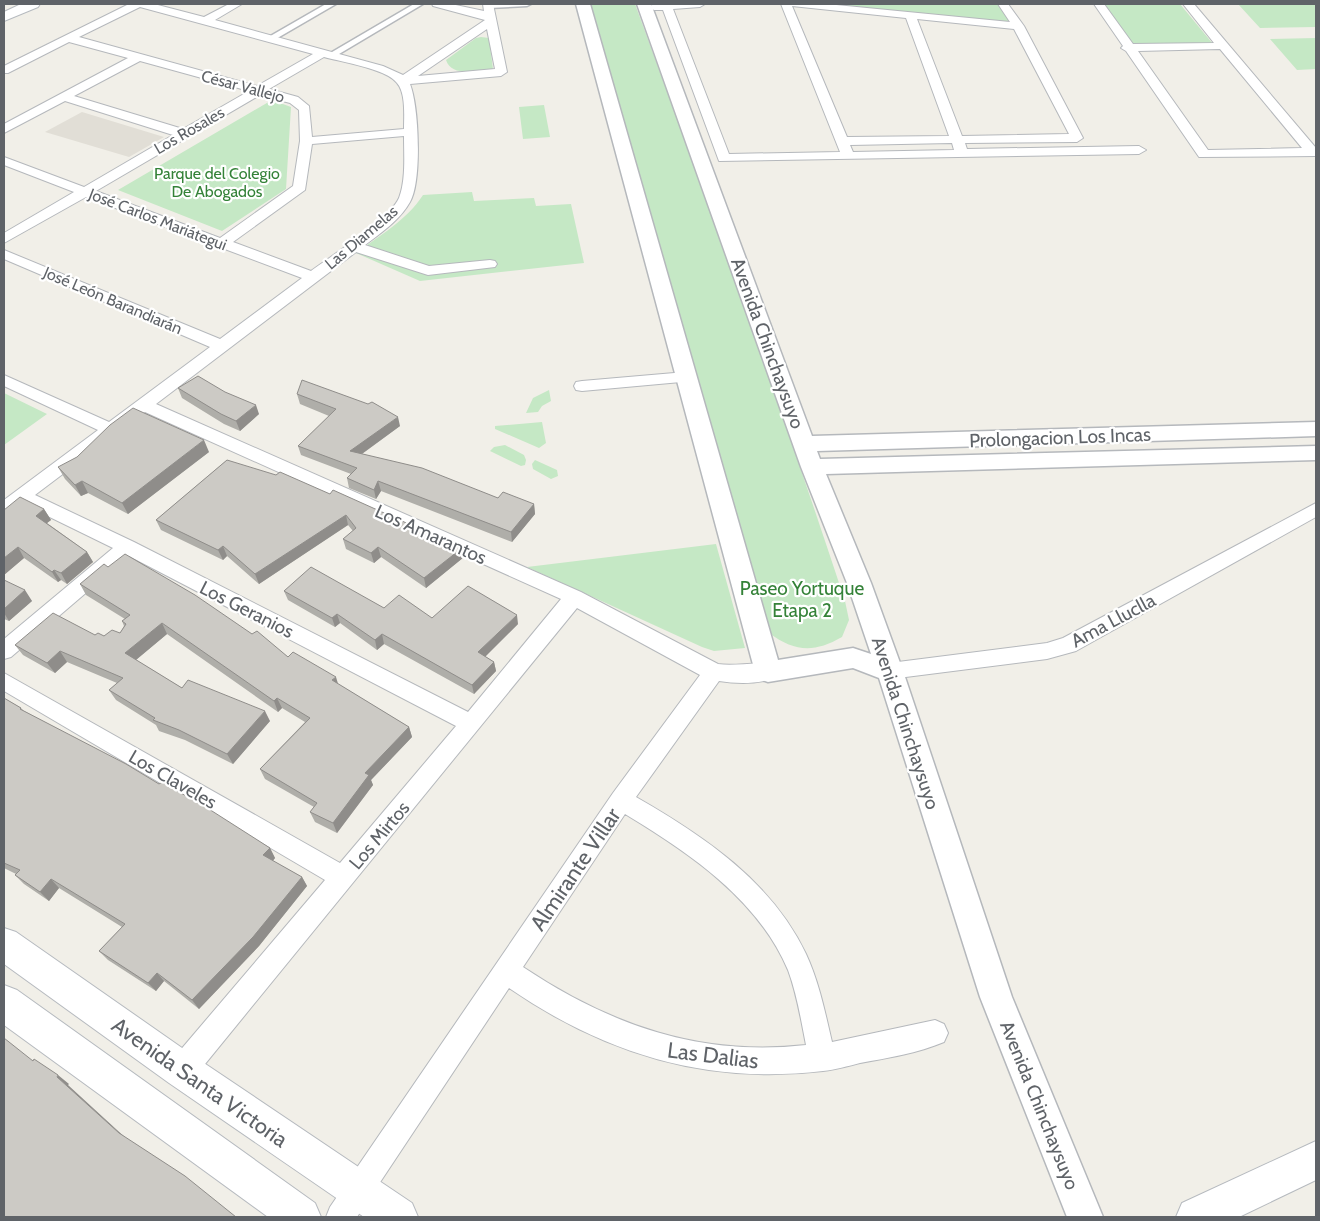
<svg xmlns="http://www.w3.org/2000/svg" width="1320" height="1221" font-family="Cabin,sans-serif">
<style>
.education{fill:#e1ded6}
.green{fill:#c5e8c5}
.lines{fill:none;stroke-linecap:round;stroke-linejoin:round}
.pedestrian-casing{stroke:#b5b8bc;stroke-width:3}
.minor-casing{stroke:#b5b8bc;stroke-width:2}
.tertiary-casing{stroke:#b5b8bc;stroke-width:3}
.secondary-casing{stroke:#b6babf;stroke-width:2}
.pedestrian{fill:#fff;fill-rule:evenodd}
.minor{fill:#fff;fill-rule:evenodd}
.tertiary{fill:#fff;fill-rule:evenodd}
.secondary{fill:#fff;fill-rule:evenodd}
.wall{fill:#afaea9}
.shaded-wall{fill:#8f8d8a}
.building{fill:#cccac5;stroke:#8f8d8a}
.labels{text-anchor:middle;stroke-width:4.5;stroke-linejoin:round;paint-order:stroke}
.far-street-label{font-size:16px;fill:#5f6368;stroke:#fff}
.far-park-label{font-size:16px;fill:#348238;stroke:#fff}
.street-label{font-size:19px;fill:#5f6368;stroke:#fff}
.park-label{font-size:19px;fill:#348238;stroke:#fff}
.near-street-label{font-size:22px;fill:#5f6368;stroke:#fff}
</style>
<rect width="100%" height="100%" fill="#f1efe8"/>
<path class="education" d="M82,112L164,137L129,157L45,132Z"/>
<path class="green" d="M590,4H635C708,202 779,401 845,601L849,620L842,637C814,653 795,652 769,633Z
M806,4H998L1012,20L1008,23Z
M1104,4H1180L1213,44H1133Z
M1238,4H1316V27L1260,28Z
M481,37L489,38L493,69C478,70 452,78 446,60L476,38Z
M1316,38V69L1297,70L1270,39Z
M272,100L291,107L286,189L222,231L118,190Z
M544,105L550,137L523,139L519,107Z
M472,192L474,201L534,198L536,206L571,204L584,263L420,281L356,253C379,236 407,220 423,195Z
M549,390L551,401L542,406L538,412L526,413L533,398Z
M4,393L47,414L4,445Z
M542,422L546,443L539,448L495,429V426Z
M505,445L524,455L526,460L525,465L521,466L490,451L494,447Z
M535,460L557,470L558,476L551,479L533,469L532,464Z
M716,544L745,648L714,651L702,647L527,567Z"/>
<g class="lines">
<defs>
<path id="pedestrian" d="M326,4H336L274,40L267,38Z
M414,4H423L334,57L327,55Z
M486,4H531L527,6L489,8L485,6Z"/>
<path id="minor" d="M129,4H154L204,17L229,4H242L215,20L383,66L403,75L485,20L433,6L432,4H451L484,11L483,4H493L507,72L501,76L410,84C419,107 422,181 410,202C400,220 381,233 365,245L429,266L490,260L495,261L497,264L495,267L428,275L356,252L156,404L581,592L718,664C737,667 758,660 775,666L778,672L775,678C758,684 737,684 719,681L636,797C704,836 772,882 806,954C819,982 825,1012 832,1042L935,1020L944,1024L948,1033L944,1042C918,1053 888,1058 860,1063C848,1066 835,1070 823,1071C707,1085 605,1054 509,988L357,1217H326L330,1207L613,793L700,675L577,608L192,1080L182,1083L172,1080L169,1070L172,1060L325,880L4,691V673L340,863L456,726L129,556L11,657L4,659V639L113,548L23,504L11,514L4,515V500L98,430L4,386V375L109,422L210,347L4,259V250L220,339L302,278L86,197L4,243V233L74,192L4,165V157L84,187L173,135L65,101L4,133V124L128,58L69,42L8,73H4V66ZM140,7L313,54L257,86L79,37ZM487,29L495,69L418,76ZM324,57C342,62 387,69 397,83C406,93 404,116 404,129L312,137L309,106L298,97L269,89ZM140,61L249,91L183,129L74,96ZM260,95L290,103L299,110L300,141L293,186L220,238L96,191ZM404,136C404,155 406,180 399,198C390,219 331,256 311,271L233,242L305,190L312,144ZM145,412L561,599L468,712L134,542L35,495ZM625,814C688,852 758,899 788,970C797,994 801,1020 806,1045C700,1057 610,1025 523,967Z
M654,4H705L700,7L673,9L729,154L840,152L781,4H826L1010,22L998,4H1008L1024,26L1083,138L1077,142L965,143L967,149L1139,146L1146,150L1139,154L719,161L663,10H654L649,7ZM792,6L906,18L949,136L847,137ZM917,19L1014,29L1069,134L962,136ZM952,143L954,150L853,152L850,145Z
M1094,4H1104L1133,44L1214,43L1183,4H1194L1316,148V156L1199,157L1126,51L1121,48L1123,46ZM1220,49L1302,148L1208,150L1138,51Z
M686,372L692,373L694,377L692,381L582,391L576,390L574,386L576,382L582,381Z
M1316,503V517L1076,651L1047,659L890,679L883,677L880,671L883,665L890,663L1047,643L1063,638Z"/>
<path id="tertiary" d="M576,4H590L778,660L853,648L871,654L847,583L801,467L637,4H651L812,436L1316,422V436L817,451L820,459L1316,446V460L826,474L871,583L903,671L1012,997L1103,1217H1067L980,997L879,678L853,668L768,682L759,679L755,672Z"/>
<path id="secondary" d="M21,4H40L38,7L4,21V12Z
M4,928L16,932L195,1057L412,1203L418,1217H364L169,1083L4,964Z
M4,985L17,990L315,1203L321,1217H268L4,1025Z
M1316,1141V1180L1239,1217H1176L1182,1203Z"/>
</defs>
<use href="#pedestrian" class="pedestrian-casing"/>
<use href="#minor" class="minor-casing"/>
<use href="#tertiary" class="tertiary-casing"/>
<use href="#secondary" class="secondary-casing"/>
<use href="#pedestrian" class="pedestrian"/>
<use href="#minor" class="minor"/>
<use href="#tertiary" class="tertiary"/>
<use href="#secondary" class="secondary"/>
</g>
<path class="wall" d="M178,388L259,414L240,431L224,424L182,398Z
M297,394L400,426L362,454L498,498L534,504L535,514L512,542L381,491L376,499L349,488L347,478L351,474L301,455L298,446L329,416L300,404Z
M209,452L128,514L88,493L81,496L65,479L58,467Z
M227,460L464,557L426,588L381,557L374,563L346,549L343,539L353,531L348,525L259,584L227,556L223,560L161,530L156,520Z
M44,509L51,520L47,523L87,552L93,562L67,584L61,580L58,582L24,558L4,575V510Z
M108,567L252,634L288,657L338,684L409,727L412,737L371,780L373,785L337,833L315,822L310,812L314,807L265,779L260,769L305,722L282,708L278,712L167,634L136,660L182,688L270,721L233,764L185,740L159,731L156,725L116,700L109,690L117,683L67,662L55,673L23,655L15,645L95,635L104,636L120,633L124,626L122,621L125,619L86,595L80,584Z
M4,580L32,601L9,621L4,619Z
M284,591L432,618L518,624L485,656L494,662L496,671L474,694L384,644L377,650L340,623L335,627L288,600Z
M4,698L21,708L24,711L159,784L270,848L275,858L273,861L302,877L307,886L259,946L199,1009L164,981L156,991L108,960L99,951L122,927L59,888L49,901L24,884L15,875L16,874L4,868Z"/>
<path class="shaded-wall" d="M256,405L259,414L240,431L236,421Z
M398,417L400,426L352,461L350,451Z
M204,440L209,452L128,514L122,503Z
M82,481L88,493L81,496L75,485Z
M378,481L381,491L376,499L374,490Z
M534,504L535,514L512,542L511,532Z
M44,509L51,520L43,526L36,516Z
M346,515L348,525L259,584L255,574Z
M223,546L227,556L223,560L218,550Z
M18,547L24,558L4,575V558Z
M378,547L381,557L374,563L371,553Z
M462,548L464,557L426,588L424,578Z
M87,552L93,562L67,584L61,573Z
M54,570L61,580L58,582L52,572Z
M25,590L32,601L9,621L4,613V609Z
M337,614L340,623L335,627L332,618Z
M517,615L518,624L480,662L478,652Z
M162,623L167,634L131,664L125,653Z
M382,634L384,644L377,650L375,640Z
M60,651L67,662L55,673L47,663Z
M494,662L496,671L474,694L472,685Z
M336,677L339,687L332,680Z
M277,698L282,708L278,712L274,701Z
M265,711L270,721L233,764L227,754Z
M409,727L412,737L371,780L373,785L337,833L333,823L365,773Z
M270,848L275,858L269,865L263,855Z
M302,877L307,886L259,946L199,1009L192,1000Z
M51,879L59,888L49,901L40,892Z
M157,973L164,981L156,991L148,983Z
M58,1075L69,1084L68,1085L129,1141L119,1133L57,1077Z"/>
<path class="building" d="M198,376L225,392L256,405L236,421L221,414L178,388Z
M302,380L368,404L372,402L398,417L350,451L422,468L498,498L503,492L534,504L511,532L378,481L374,490L347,478L357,468L298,446L336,409L297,394Z
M133,408L204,440L122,503L82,481L75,485L58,467L77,457L110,425Z
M227,460L276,475L280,472L330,494L333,490L462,548L424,578L378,547L371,553L343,539L356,528L346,515L255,574L223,546L218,550L156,520Z
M20,497L44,509L36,516L87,552L61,573L54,570L52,572L18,547L4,558V510Z
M125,554L195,595L252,634L257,631L288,657L293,652L336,677L332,680L409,727L365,773L369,775L333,823L310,812L317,803L260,769L310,718L277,698L274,701L162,623L125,653L182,688L188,680L265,711L227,754L179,730L153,720L155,718L109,690L123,678L60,651L47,663L15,645L53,613L95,635L98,633L104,636L112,630L120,633L126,624L122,621L130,615L80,584L104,564L108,567Z
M311,567L384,608L399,595L432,618L468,586L517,615L478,652L494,662L472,685L382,634L375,640L337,614L332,618L284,591Z
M4,580L25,590L4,609Z
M4,698L21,708L20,709L126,764L159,784L162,782L212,811L270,848L263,855L302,877L253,937L192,1000L157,973L148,983L99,951L125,924L51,879L40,892L15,875L20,870L4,863Z
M4,1038L33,1061L34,1059L58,1075L57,1077L119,1133L185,1176L236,1217H4Z"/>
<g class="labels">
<g class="far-street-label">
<text transform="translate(243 86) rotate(15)" y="6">César Vallejo</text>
<text transform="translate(189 130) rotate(-30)" y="6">Los Rosales</text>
<text transform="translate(158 219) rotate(21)" y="6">José Carlos Mariátegui</text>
<text transform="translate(361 237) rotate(-40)" y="6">Las Diamelas</text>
<text transform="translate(113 300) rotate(23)" y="6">José León Barandiarán</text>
</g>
<g class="far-park-label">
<text x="217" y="179">Parque del Colegio<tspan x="217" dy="18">De Abogados</tspan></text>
</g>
<g class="street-label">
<text transform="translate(768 343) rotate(70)" y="7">Avenida Chinchaysuyo</text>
<text transform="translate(1060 437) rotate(-2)" y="7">Prolongacion Los Incas</text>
<text transform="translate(431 534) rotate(24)" y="7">Los Amarantos</text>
<text transform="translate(247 609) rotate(27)" y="7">Los Geranios</text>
<text transform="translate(1113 620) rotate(-28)" y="7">Ama Lluclla</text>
<text transform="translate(906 723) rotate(72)" y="7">Avenida Chinchaysuyo</text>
<text transform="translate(173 779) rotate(30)" y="7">Los Claveles</text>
<text transform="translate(379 835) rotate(-50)" y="7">Los Mirtos</text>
<text transform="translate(1040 1105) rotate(68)" y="7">Avenida Chinchaysuyo</text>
</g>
<g class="park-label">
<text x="802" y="595">Paseo Yortuque<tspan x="802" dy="22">Etapa 2</tspan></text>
</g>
<g class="near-street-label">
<text transform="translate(575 869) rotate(-56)" y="8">Almirante Villar</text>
<text transform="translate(713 1055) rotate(7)" y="8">Las Dalias</text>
<text transform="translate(200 1082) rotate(35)" y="8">Avenida Santa Victoria</text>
</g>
</g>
<rect width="1320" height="1221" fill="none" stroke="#5f6368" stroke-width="10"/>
</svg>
